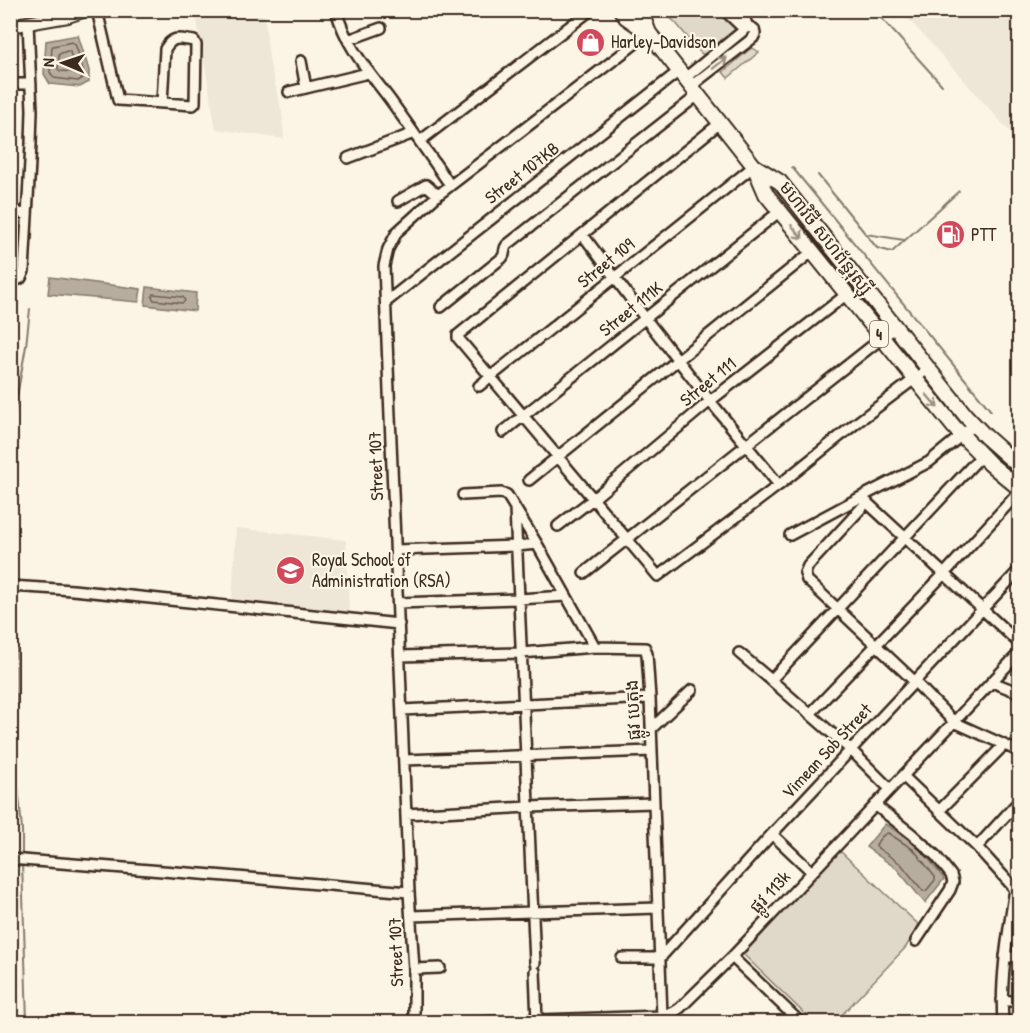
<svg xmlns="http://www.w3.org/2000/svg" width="1030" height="1033" font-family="'Patrick Hand','Noto Sans Khmer',sans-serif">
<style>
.built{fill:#eee6d6}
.green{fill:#e0d8c8;stroke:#8e8173;stroke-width:1.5}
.water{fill:#b7ad9e;stroke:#85796b;stroke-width:1.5}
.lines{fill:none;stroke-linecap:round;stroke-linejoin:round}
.shore{stroke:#6d5e51;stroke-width:1.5}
.stream{stroke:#85796b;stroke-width:2}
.minor-casing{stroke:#3b2a1e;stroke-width:14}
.major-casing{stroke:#3b2a1e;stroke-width:16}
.highway-casing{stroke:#3b2a1e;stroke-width:18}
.minor{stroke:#fcf5e5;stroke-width:9}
.major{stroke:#fcf5e5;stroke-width:12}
.highway{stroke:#fcf5e5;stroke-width:14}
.oneway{stroke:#9c9082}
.labels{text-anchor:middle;stroke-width:4.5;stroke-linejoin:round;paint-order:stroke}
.shield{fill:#fcf5e5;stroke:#75675a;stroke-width:1.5}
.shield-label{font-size:16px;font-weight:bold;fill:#3b2a1e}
.poi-label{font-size:18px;fill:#3b2a1e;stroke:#fcf5e5;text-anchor:start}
.street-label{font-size:18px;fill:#3b2a1e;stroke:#fcf5e5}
</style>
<rect width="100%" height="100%" fill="#fcf5e5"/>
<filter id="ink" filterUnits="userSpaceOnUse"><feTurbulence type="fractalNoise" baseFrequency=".0167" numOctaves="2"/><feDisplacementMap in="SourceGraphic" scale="12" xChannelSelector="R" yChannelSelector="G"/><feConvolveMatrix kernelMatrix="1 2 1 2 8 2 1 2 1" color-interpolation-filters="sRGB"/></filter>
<g filter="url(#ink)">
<path class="built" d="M195,11H264L269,59L282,113L284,139L216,129Z
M901,11H1019V142L952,67Z
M236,528L346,540L349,612L232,600Z"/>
<path class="green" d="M662,11C667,11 670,14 676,16C692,20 705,16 720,14L725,17L736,28C733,39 713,54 702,54L696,48L676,23Z
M753,48L759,52L728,78L723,72L750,49Z
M840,851L919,925L906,947L835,1022H813L743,954Z"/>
<path class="water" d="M78,35L89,70V82L80,87L50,84L44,74L46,41Z
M50,277L141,289L139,302L48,294Z
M147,287L196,293L195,311L145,305Z
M885,824L918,845L944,879L925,903L897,869L866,847Z"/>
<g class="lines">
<path class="shore" d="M72,42L75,44C79,55 84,67 83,78L78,81L54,78L50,72L52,47L53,46Z
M67,51L70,52L75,69L73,72L60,71L58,69L59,54Z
M153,294L183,297L185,301L182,303L154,300L152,297Z
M888,833L914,850L935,877V880L926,891H923L901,864L876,847C876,842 883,834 888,833Z"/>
<path class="stream" d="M874,10L942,85
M792,167L991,411
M818,175L877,248L892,252L959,191
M866,234L904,240
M10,436L26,346L30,309
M16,590L17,773L22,830V857
M22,863L27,1022"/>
<defs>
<path id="minor" d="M97,10L118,100L193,105L195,103L196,45L194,41C180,39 173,35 165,49L162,103
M336,10C347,49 368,70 391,101C411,129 431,157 450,185
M724,10L744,29
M739,10L744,17L748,27
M348,40L381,28
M301,61L306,88
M685,78L743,31L744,29L750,27L754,29L755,34L753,38L691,86
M10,84H31
M289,92L368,73
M720,123L458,335V338L658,576L779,485L855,424L929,368
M420,141L591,10
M348,158L414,133
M398,201L426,185L438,195
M10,210L27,215
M583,235L645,318L710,401L779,485
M10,279L17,280L21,278L24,271L31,144L32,110L28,23
M386,302L679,71
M441,307L502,258C506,254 503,249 507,245L698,95
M479,386L754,166
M503,432L780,211
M529,480L813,251
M463,495L501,493L507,495L537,544L595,647
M861,497L1020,644
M867,502L808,566L805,573L807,580L914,681L954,722L1020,752
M515,508L535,963
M558,526L593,499L710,401L847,294
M790,535L861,497L929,462L974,425
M396,550L517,546L537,544
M584,573L896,327
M10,586L73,590L399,624
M398,603L519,599L566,596
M739,653L771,680L981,456
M400,656L521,653L595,647L645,648L647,654L650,698L662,1016
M771,680L851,750L890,789
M992,682L1020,693
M402,710L650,698
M810,714L944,574L1020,491
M651,729L692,690
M404,760L652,751
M903,776L977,847L1015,889L1020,893
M875,805L912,834L936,856L951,875L953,882L950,890L916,941
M939,811L1004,745
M406,814L528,807L654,803
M772,834L812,872
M977,847L1020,800
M10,859L226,876L409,892
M411,916L658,908
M1005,956L1020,958
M732,957L800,1022
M622,958H660L772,834L1020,569
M414,969L440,968
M535,971L537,1022
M1002,1000L1020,1002
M414,1022V969L409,892L384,266L388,249L397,232L438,195L649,33
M482,1022L662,1016L674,1012L680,1008L732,957L1020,652
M1003,1022C1000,978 1008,934 1015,889"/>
<path id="major" d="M10,26L68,16L86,10"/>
<path id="highway" d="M621,10L626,17L649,33
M640,10L649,33L754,166L766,194L954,427L989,463L1020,489
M754,166L780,182L966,416L985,436L1020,467"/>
</defs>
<use href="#minor" class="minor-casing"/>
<use href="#major" class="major-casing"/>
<use href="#highway" class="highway-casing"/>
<use href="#minor" class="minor"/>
<use href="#major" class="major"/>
<use href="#highway" class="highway"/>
</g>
<defs><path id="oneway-shaft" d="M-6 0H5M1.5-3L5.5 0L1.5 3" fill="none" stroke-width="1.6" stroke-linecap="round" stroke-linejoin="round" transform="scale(1.5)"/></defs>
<g class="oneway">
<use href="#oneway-shaft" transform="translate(720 63) rotate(-39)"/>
<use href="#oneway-shaft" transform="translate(797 232) rotate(51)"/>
<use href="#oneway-shaft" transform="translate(932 401) rotate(50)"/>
</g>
</g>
<defs>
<symbol id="shop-disc" viewBox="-11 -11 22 22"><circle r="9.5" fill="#d1495b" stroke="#fcf5e5"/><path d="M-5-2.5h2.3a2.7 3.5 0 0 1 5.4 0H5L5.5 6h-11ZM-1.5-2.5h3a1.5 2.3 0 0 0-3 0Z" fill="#fff"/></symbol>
<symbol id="fuel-disc" viewBox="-11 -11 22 22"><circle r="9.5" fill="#d1495b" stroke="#fcf5e5"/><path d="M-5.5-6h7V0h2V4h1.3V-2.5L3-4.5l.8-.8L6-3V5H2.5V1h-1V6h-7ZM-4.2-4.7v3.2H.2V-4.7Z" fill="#fff"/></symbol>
<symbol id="school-disc" viewBox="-11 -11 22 22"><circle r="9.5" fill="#d1495b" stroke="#fcf5e5"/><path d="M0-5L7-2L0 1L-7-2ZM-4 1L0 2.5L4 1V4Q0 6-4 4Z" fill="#fff"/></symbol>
</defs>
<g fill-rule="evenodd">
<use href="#shop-disc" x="574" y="26" width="33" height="33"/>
<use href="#fuel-disc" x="934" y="218" width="33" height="33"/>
<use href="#school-disc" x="274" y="554" width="33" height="33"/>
</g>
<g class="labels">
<rect class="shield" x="870" y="321" width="18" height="26" rx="4.5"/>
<g class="shield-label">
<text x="879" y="340">4</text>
</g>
<g class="poi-label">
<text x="611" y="48">Harley-Davidson</text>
<text x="971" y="241">PTT</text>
<text x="312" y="566">Royal School of<tspan x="312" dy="21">Administration (RSA)</tspan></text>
</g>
<g class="street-label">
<text transform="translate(522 173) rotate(-38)" y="6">Street 107KB</text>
<text transform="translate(826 238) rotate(52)" y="6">មហាវិថី សហព័ន្ធរុស្ស៊ី</text>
<text transform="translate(606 263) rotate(-39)" y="6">Street 109</text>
<text transform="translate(631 309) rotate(-39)" y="6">Street 111K</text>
<text transform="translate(708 382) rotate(-39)" y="6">Street 111</text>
<text transform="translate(376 466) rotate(-92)" y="6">Street 107</text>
<text transform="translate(633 710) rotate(-93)" y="6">ផ្លូវ បេតុង</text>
<text transform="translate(827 751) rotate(-47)" y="6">Vimean Sob Street</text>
<text transform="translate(770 892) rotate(-47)" y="6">ផ្លូវ 113k</text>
<text transform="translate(396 952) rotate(-92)" y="6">Street 107</text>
</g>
</g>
<rect width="1030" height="1033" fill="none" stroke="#fcf5e5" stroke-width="36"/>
<rect x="18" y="18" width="994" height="997" fill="none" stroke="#3b2a1e" stroke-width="2" filter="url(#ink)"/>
<g transform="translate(63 63) rotate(272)" stroke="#fcf5e5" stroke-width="4.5" paint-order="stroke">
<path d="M0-4.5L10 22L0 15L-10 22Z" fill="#3b2a1e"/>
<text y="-9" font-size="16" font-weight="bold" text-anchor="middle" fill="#3b2a1e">N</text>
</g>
</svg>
